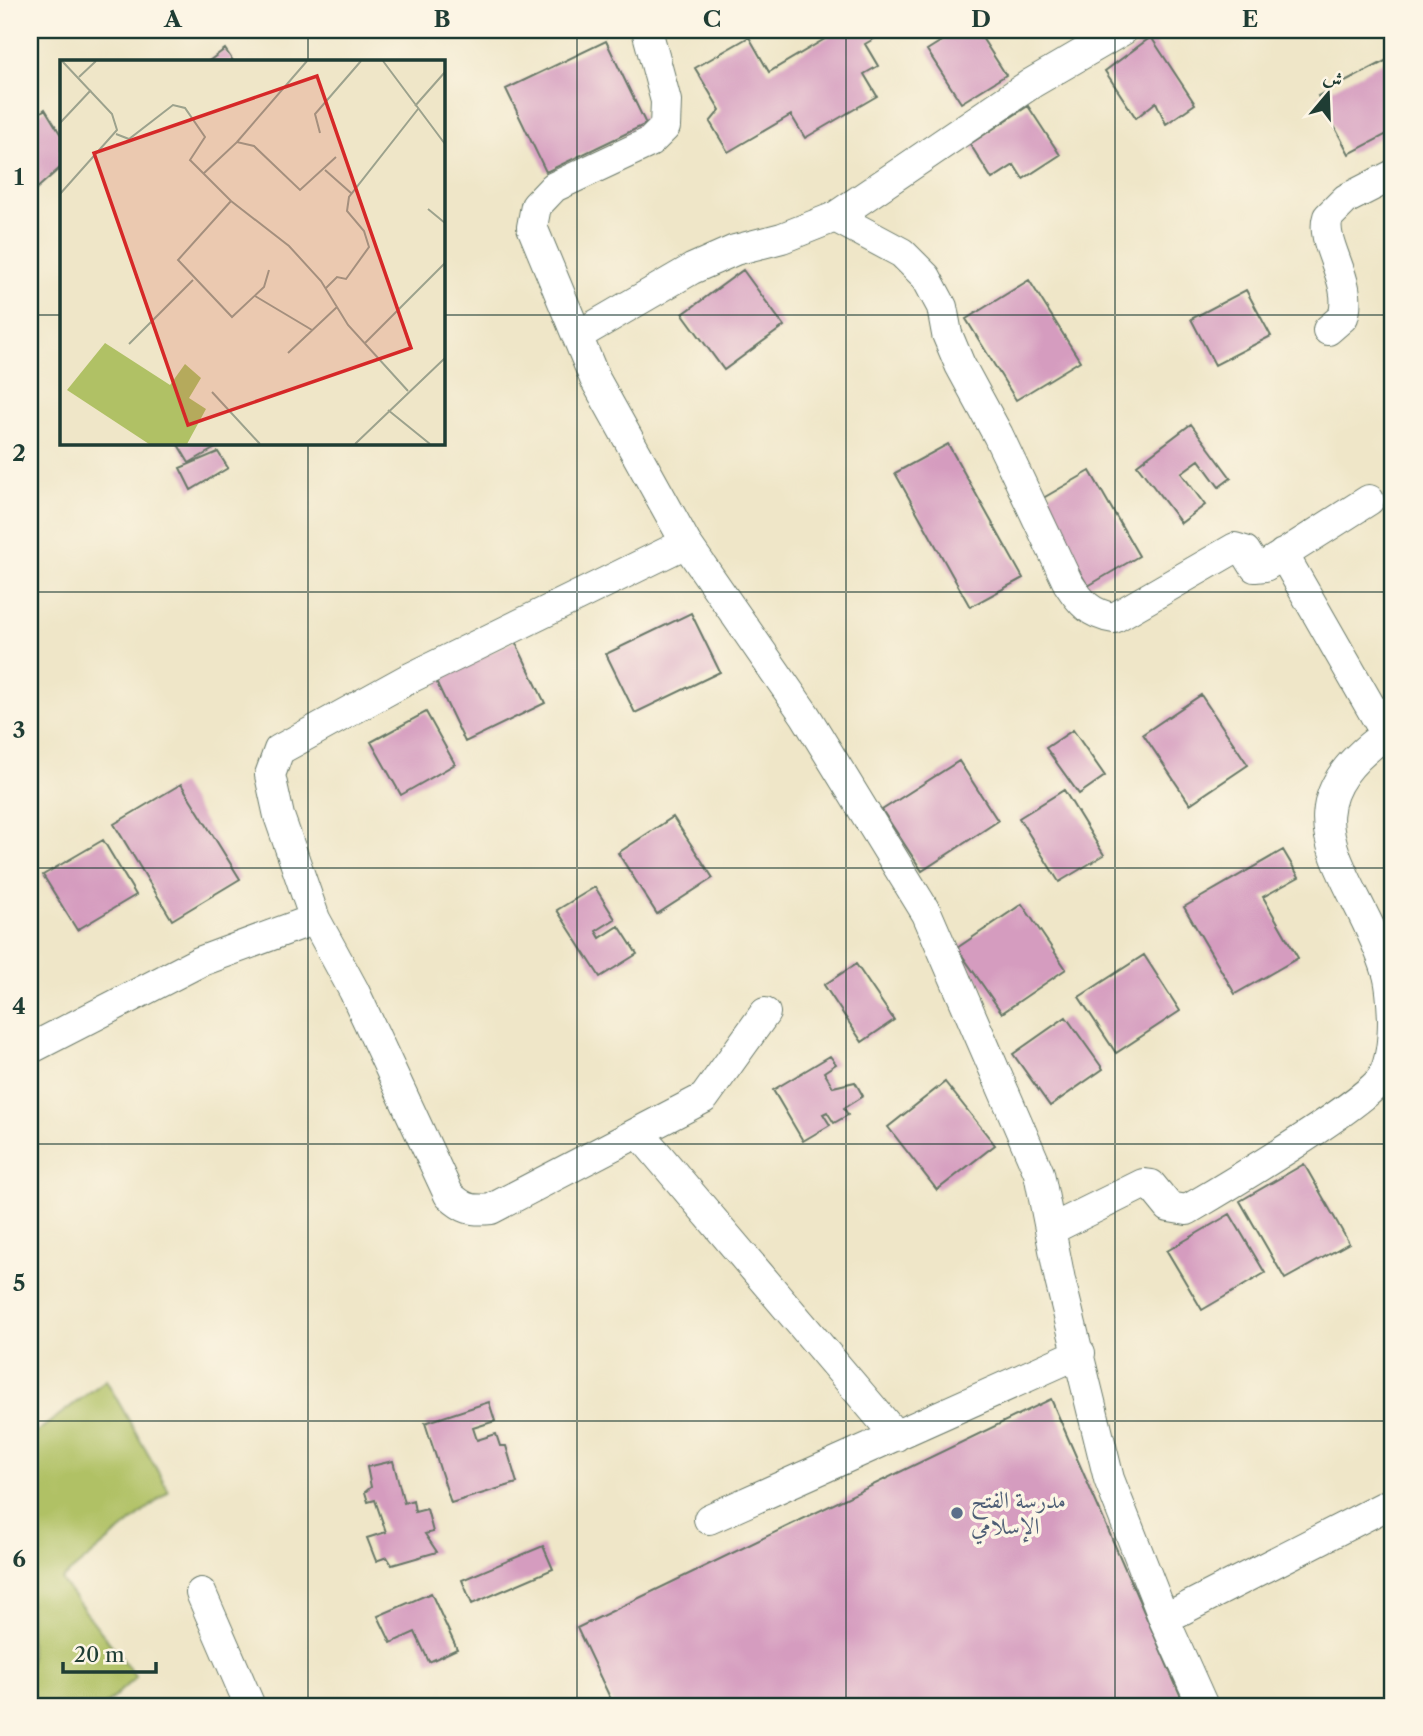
<svg xmlns="http://www.w3.org/2000/svg" width="1423" height="1736" font-family="'Libre Caslon Text',Amiri,serif">
<style>
.green{fill:#b0c165;stroke:#687f4c;stroke-width:2}
.building{fill:#d59cbf}
.lines{fill:none;stroke-linecap:round;stroke-linejoin:round}
.street-casing{stroke:#687868;stroke-width:32}
.street{stroke:#fff;stroke-width:30}
.grid{fill:none;stroke:#1f3d34;stroke-width:2;stroke-opacity:0.55}
.service-dot{fill:#5c6f8a;stroke:#fcf5e5;stroke-width:2.5}
.labels{text-anchor:middle;stroke-width:7;stroke-linejoin:round;paint-order:stroke}
.service-label{font-size:23px;fill:#4e5e75;stroke:#fcf5e5;text-anchor:start}
.inset-road{fill:none;stroke:#9ca28d;stroke-width:2}
.view{fill:#d62828;fill-opacity:0.15;stroke:#d62828;stroke-width:3.5}
.inset-edge{fill:none;stroke:#1f3d34;stroke-width:3.5}
.neatline{fill:none;stroke:#1f3d34;stroke-width:2.5}
.grid-label{font-size:23px;text-anchor:middle;font-weight:bold;fill:#1f3d34}
</style>
<rect width="100%" height="100%" fill="#fcf5e5"/>
<filter id="ink" filterUnits="userSpaceOnUse"><feTurbulence type="fractalNoise" baseFrequency=".0143" numOctaves="2"/><feDisplacementMap in="SourceGraphic" scale="14" xChannelSelector="R" yChannelSelector="G"/><feConvolveMatrix kernelMatrix="1 2 1 2 8 2 1 2 1" color-interpolation-filters="sRGB"/></filter>
<filter id="wash" filterUnits="userSpaceOnUse"><feTurbulence type="fractalNoise" baseFrequency=".00686" numOctaves="4" result="noise"/><feDisplacementMap in="SourceGraphic" scale="28" xChannelSelector="R" yChannelSelector="G"/><feGaussianBlur stdDeviation="1.57" result="paint"/><feColorMatrix in="noise" values="0 0 0 0 0 0 0 0 0 0 0 0 0 0 0 0 0 1.4 0 .05"/><feComposite in="paint" operator="in"/></filter>
<g filter="url(#wash)">
<rect width="100%" height="100%" fill="#efe6c8"/>
<path class="green" d="M106,1380L169,1491L61,1580L136,1677L104,1706H30V1437Z"/>
<g id="blocks">
<path class="building" d="M840,30H889L865,44L878,66L864,74L877,96L805,138L791,115L728,152L710,122L720,110L695,68L749,37L769,72Z
M959,30H977L1006,75L961,103L927,50Z
M1151,37L1195,104L1166,124L1156,102L1136,118L1105,71Z
M606,41L646,124L546,172L506,89Z
M225,49L233,61H209Z
M1393,57V131L1349,154L1318,96Z
M1028,106L1060,155L1023,179L1014,165L992,179L970,144Z
M45,109L61,135V167L34,191L30,186V121Z
M743,270L784,326L724,370L683,314Z
M1029,280L1080,361L1016,400L966,319Z
M1246,290L1271,336L1215,365L1191,319Z
M1191,424L1231,478L1219,487L1199,460L1181,473L1205,505L1181,523L1137,465Z
M177,443H224L189,463Z
M948,444L1023,578L970,607L895,473Z
M218,452L228,468L191,490L180,468Z
M1090,471L1139,556L1088,586L1038,501Z
M691,613L720,672L635,713L606,654Z
M515,641L545,703L465,742L435,679Z
M1201,695L1248,765L1190,804L1143,734Z
M426,712L455,764L401,795L371,742Z
M1073,730L1105,776L1079,794L1046,748Z
M959,761L998,821L922,871L882,810Z
M181,784L240,879L172,920L114,824Z
M1064,790L1104,855L1059,882L1019,818Z
M673,817L713,878L657,914L618,853Z
M103,840L136,895L77,930L43,875Z
M1283,850L1299,877L1263,897L1298,958L1235,994L1184,907Z
M595,887L615,919L596,931L600,938L619,926L637,954L600,977L557,910Z
M1022,904L1066,969L1002,1013L957,948Z
M1144,955L1180,1011L1116,1053L1079,997Z
M856,964L894,1020L862,1042L824,985Z
M1066,1017L1103,1069L1050,1106L1013,1054Z
M830,1056L836,1064L824,1072L833,1087L855,1082L863,1096L844,1108L848,1115L834,1123L827,1112L823,1114L830,1125L803,1141L773,1090Z
M945,1082L995,1145L937,1190L888,1127Z
M1304,1164L1349,1243L1285,1279L1240,1201Z
M1230,1214L1265,1273L1202,1310L1167,1251Z
M1051,1399L1185,1706H614L577,1628Z
M489,1402L495,1421L473,1428L477,1440L496,1434L500,1446H506L517,1483L451,1503L425,1423Z
M393,1461L404,1503L413,1500L415,1512L427,1509L433,1532L425,1534L437,1552L392,1565L387,1557L376,1561L367,1538L386,1532L375,1500L368,1502L365,1492L371,1487L367,1467Z
M543,1546L553,1569L472,1604L462,1580Z
M431,1593L457,1649L429,1662L415,1632L391,1643L378,1616Z"/>
</g>
</g>
<g filter="url(#ink)">
<use href="#blocks" fill-opacity="0" stroke="#687868" stroke-width="2"/>
<g class="lines">
<defs>
<path id="street" d="M647,30L666,101L665,127L650,142L554,187L536,206L532,227L595,379L686,543L805,715L927,914L1039,1173L1060,1280L1109,1479L1164,1619L1203,1706
M835,217L1032,83L1123,30
M1328,330L1343,317C1355,282 1319,243 1328,217L1346,199L1393,175
M577,336L692,269L735,250L782,238L835,217L902,253L926,277L942,307L947,334L960,365L998,435L1068,583C1081,603 1090,614 1114,618L1235,548L1245,551L1255,567L1265,566L1369,500
M686,543L408,679L279,750L270,775L279,816L315,919L354,991L449,1195C464,1209 471,1211 491,1209L704,1098L765,1013
M1283,554L1386,734
M30,1049L199,962L315,919
M639,1133L896,1436
M1050,1230L1143,1184L1151,1185L1169,1207L1187,1210C1221,1190 1369,1102 1383,1076C1391,1061 1393,1036 1393,1019C1392,1003 1392,986 1387,971C1355,869 1269,813 1393,729
M709,1519L1080,1353
M201,1593L250,1706
M1164,1619L1393,1502"/>
</defs>
<use href="#street" class="street-casing"/>
<use href="#street" class="street"/>
</g>
</g>
<path class="grid" d="M308,30V61M577,30V1706M846,30V1706M1115,30V1706M30,315H61M443,315H1393M308,443V1706M30,592H1393M30,868H1393M30,1144H1393M30,1421H1393"/>
<circle class="service-dot" cx="957" cy="1513" r="7"/>
<g class="labels">
<g class="service-label">
<text x="971" y="1508">مدرسة الفتح<tspan x="971" dy="26">الإسلامي</tspan></text>
</g>
</g>
<g transform="translate(60 60)">
<rect width="385" height="385" fill="#efe6c8"/>
<path d="M45,283L110,325L125,304L141,318L129,338L146,349L127,384H89L7,330Z" fill="#b0c165"/>
<path class="inset-road" d="M323,1L385,84M19,17L36,1M355,46L385,12M0,63L31,30M260,73L255,54L301,1M56,74L69,79L113,45L125,48L145,77L130,100L171,141L229,186L261,221L288,265L348,331M177,82L247,1M265,110L291,133M143,114L177,82L194,86L240,130L276,97M0,134L57,70L52,54L2,1M171,141L118,200L172,257L204,227L209,210M368,149L385,163M265,229L277,217L286,219L309,187L304,171L287,151L289,137L358,49M195,236L252,270M69,284L133,220M304,284L385,203M228,293L277,247M152,332L200,384M328,350L370,384M295,384L385,298"/>
<path class="view" d="M257,16L351,288L128,365L34,93Z"/>
<rect width="385" height="385" class="inset-edge"/>
</g>
<rect width="1423" height="1736" fill="none" stroke="#fcf5e5" stroke-width="77"/>
<g transform="translate(1328 94) rotate(19)" stroke="#fcf5e5" stroke-width="5" paint-order="stroke">
<path d="M0-5L12 26L0 18L-12 26Z" fill="#1f3d34"/>
<text y="-10" font-size="19" font-weight="bold" text-anchor="middle" fill="#1f3d34">ش</text>
</g>
<path d="M63 1662v10h93v-10" fill="none" stroke="#1f3d34" stroke-width="3.5"/>
<text x="74" y="1662" font-size="21" fill="#1f3d34" stroke="#fcf5e5" stroke-width="5" paint-order="stroke">20 m</text>
<rect x="38" y="38" width="1346" height="1660" class="neatline"/>
<g class="grid-label">
<text x="173" y="27">A</text>
<text x="442" y="27">B</text>
<text x="712" y="27">C</text>
<text x="981" y="27">D</text>
<text x="1250" y="27">E</text>
<text x="19" y="185">1</text>
<text x="19" y="461">2</text>
<text x="19" y="738">3</text>
<text x="19" y="1014">4</text>
<text x="19" y="1291">5</text>
<text x="19" y="1567">6</text>
</g>
</svg>
